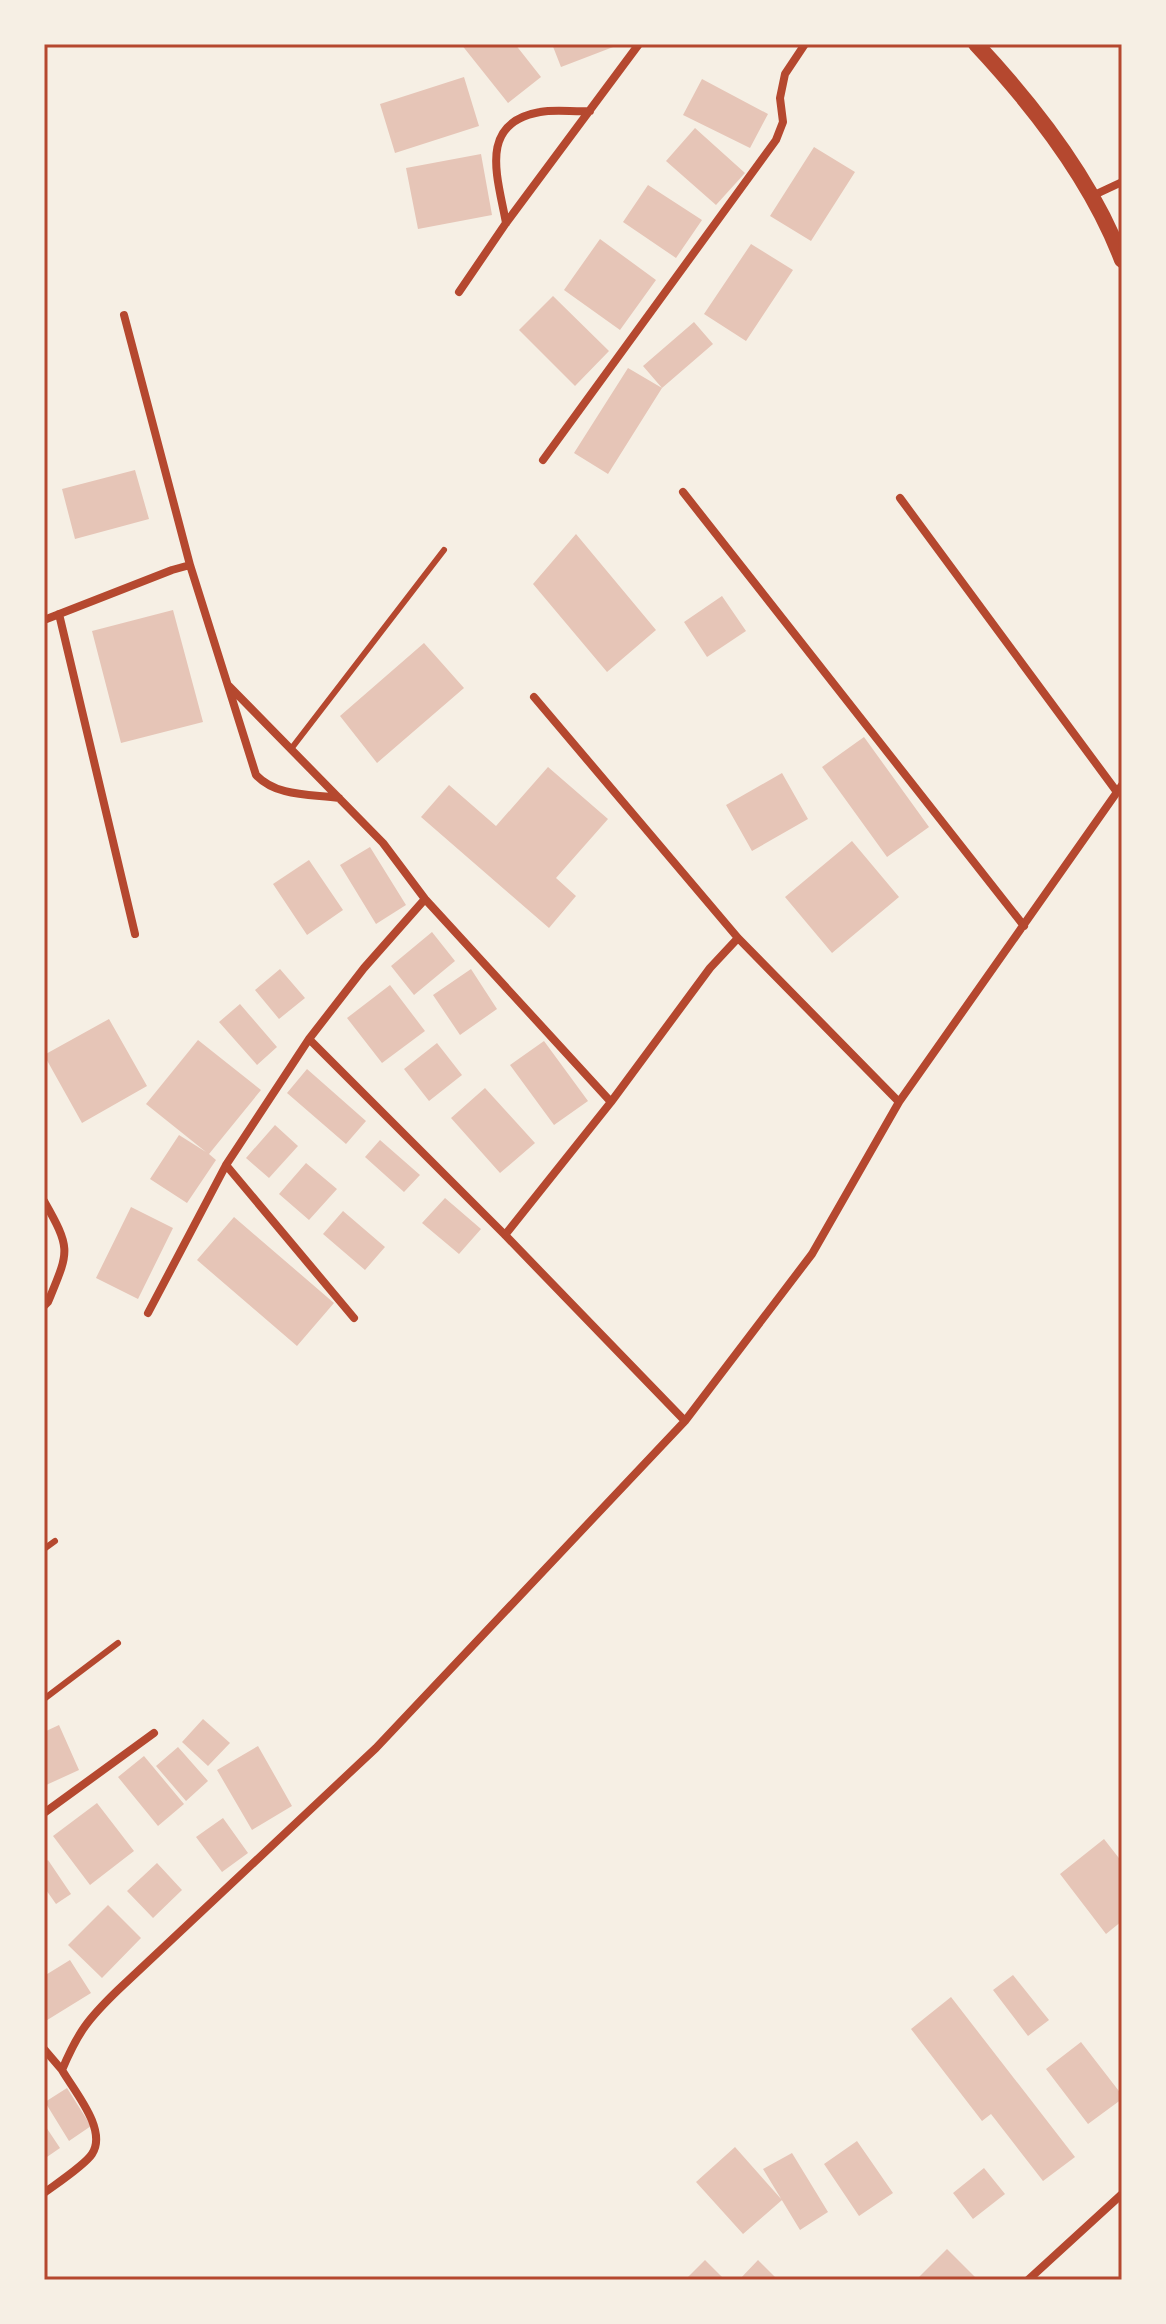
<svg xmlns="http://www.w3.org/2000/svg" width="1166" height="2324" font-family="Raleway,sans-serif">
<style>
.building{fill:#e6c5b7}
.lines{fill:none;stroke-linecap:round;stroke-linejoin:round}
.service{stroke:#b5482f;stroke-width:6}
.minor{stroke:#b5482f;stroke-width:8}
.secondary{stroke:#b5482f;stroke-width:16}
.neatline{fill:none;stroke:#b5482f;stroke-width:3}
</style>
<rect width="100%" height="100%" fill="#f6efe4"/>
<path class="building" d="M461,44H515L541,77L508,103Z
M552,44H621L561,67Z
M464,77L479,126L395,153L380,104Z
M702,79L768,114L750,148L683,115Z
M695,128L745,173L716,205L666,161Z
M814,147L855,172L811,241L770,216Z
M481,154L492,215L418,229L406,168Z
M648,185L702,220L676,258L623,222Z
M600,239L656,280L620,330L564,290Z
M751,244L793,270L746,341L704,314Z
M553,296L609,351L575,386L519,330Z
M694,322L713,344L662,388L643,366Z
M628,368L662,388L608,474L574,453Z
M135,470L149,519L75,539L62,489Z
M576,534L656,630L607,672L533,584Z
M722,596L746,631L707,657L684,622Z
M173,610L203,722L121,743L92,631Z
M424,643L464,688L377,763L340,716Z
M864,737L929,827L887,857L822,767Z
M548,767L608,819L556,878L576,896L549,928L421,817L449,785L496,826Z
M782,773L808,819L752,851L726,805Z
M852,841L899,897L832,953L785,897Z
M370,847L406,905L376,924L340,865Z
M309,860L343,910L307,935L273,884Z
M432,932L455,961L414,995L391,966Z
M280,969L305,998L279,1019L255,990Z
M471,969L497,1009L460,1035L433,995Z
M390,985L425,1031L382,1063L347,1018Z
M240,1004L277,1047L257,1065L219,1022Z
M109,1019L147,1086L82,1123L44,1055Z
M198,1040L261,1090L209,1154L216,1160L187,1203L150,1179L179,1135L206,1152L146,1104Z
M544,1041L588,1101L554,1125L510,1065Z
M437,1043L462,1075L429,1101L404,1069Z
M307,1069L366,1121L346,1144L287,1093Z
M485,1088L535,1143L500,1173L451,1118Z
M275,1125L298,1146L269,1178L246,1158Z
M380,1140L420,1175L404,1192L365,1157Z
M306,1163L337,1189L309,1220L279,1194Z
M445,1198L481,1229L459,1254L422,1223Z
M131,1207L173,1228L138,1299L96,1278Z
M343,1211L385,1247L365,1270L323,1234Z
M234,1217L334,1303L297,1346L197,1260Z
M203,1719L230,1743L208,1766L182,1742Z
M59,1725L79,1770L44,1786V1732Z
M258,1746L292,1806L252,1830L217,1770Z
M178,1747L208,1781L186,1801L156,1766Z
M144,1756L184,1804L158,1826L118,1777Z
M97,1803L134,1851L90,1885L53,1836Z
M223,1818L248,1853L222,1872L196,1837Z
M1104,1839L1122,1862V1921L1106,1934L1060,1874Z
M48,1860L71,1894L56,1904L44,1887V1863Z
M157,1863L182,1890L153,1918L127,1891Z
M108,1905L141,1938L102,1978L68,1945Z
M70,1960L91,1993L44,2022V1976Z
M1013,1975L1049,2020L1028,2036L993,1990Z
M951,1997L1075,2157L1043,2181L991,2114L982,2121L911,2029Z
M1081,2042L1122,2095V2099L1088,2124L1046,2069Z
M67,2088L91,2126L69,2141L45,2102Z
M44,2124L60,2148L44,2159Z
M857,2141L893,2193L859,2216L824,2164Z
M735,2147L782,2200L743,2234L696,2182Z
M792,2153L828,2212L800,2230L763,2169Z
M984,2168L1005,2194L973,2219L953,2193Z
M947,2249L978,2280H916Z
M705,2260L725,2280H685Z
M758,2260L778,2280H739Z"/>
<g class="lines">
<path class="service" d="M291,749L444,550
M44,1549L55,1541
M44,1699L118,1643"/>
<path class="minor" d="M1092,196L1122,182
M506,223C498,178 477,123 540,112C555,109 574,112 590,111
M459,292L506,223L639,44
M124,315L190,565
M543,460L776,140L783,122L780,98L785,74L805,44
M683,492L1024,926
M900,498L1117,792
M59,614L135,934
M44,620L172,570L190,565L256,775C277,797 310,794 339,798
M229,686L383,843L425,899L611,1102
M534,697L738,938L899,1102
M309,1039L505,1235L685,1421
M226,1165L354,1318
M44,1201C72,1250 69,1251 48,1302L44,1306
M505,1235L611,1102L710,968L738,938
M148,1313L226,1165L309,1039L364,968L425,899
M44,1813L154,1733
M44,2049L62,2070
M44,2193C56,2184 85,2165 92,2154C108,2130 74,2091 62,2070C78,2032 88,2019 118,1990L376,1748L685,1421L812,1254L899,1102L1122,785
M1028,2280L1122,2194"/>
<path class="secondary" d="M976,44C1033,105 1092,180 1122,260"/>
</g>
<rect width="1166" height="2324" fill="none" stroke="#f6efe4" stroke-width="92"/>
<rect x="46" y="46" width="1074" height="2232" class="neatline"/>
</svg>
